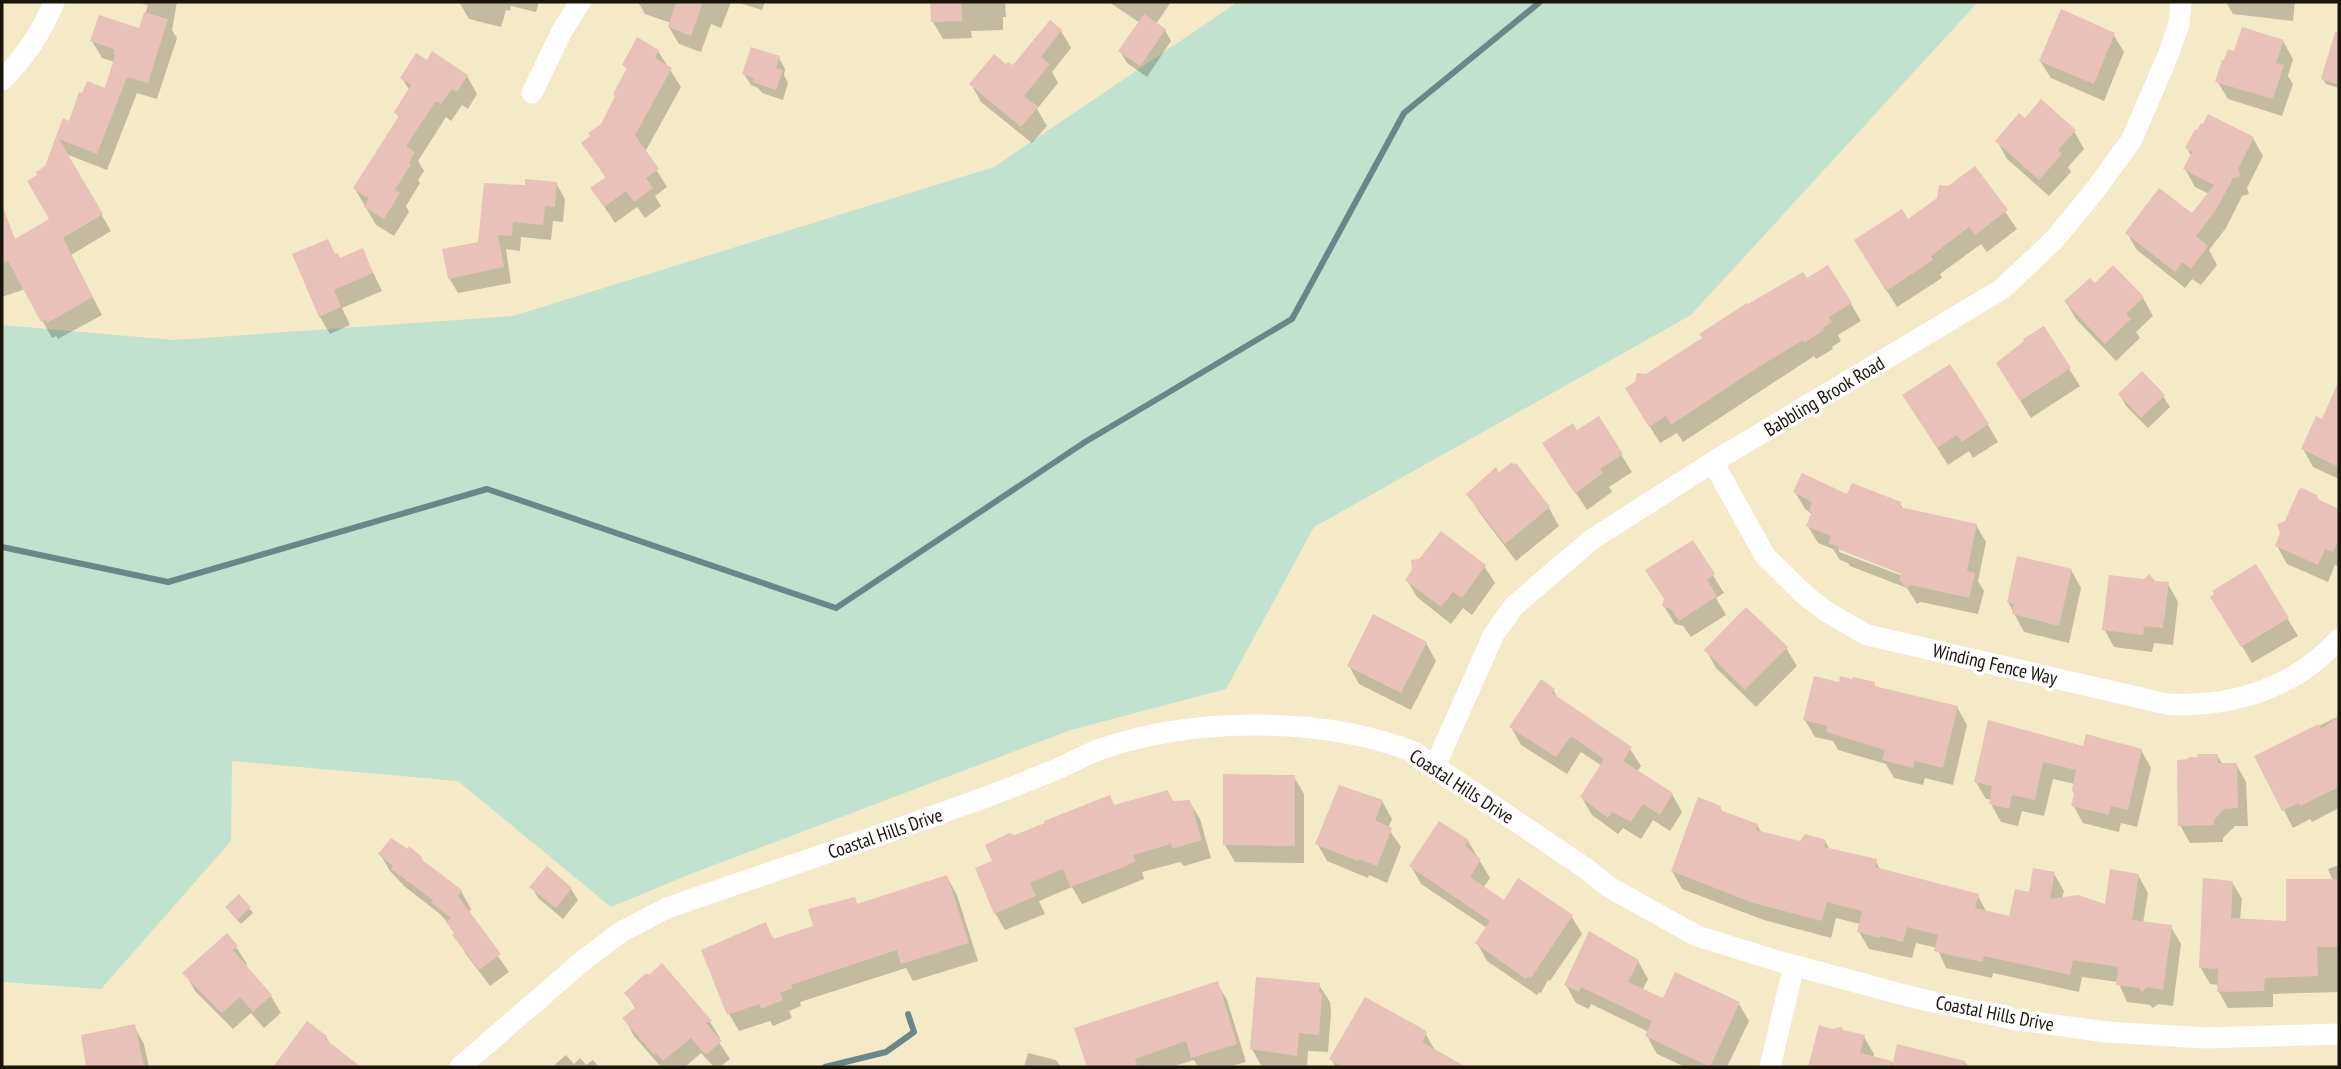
<svg xmlns="http://www.w3.org/2000/svg" width="2341" height="1069" font-family="'PT Sans Narrow',sans-serif">
<style>
.green{fill:#c1e2ce}
.shadow{fill:#0003;fill-rule:evenodd}
.lines{fill:none;stroke-linecap:round;stroke-linejoin:round}
.stream{stroke:#6a8689;stroke-width:6}
.building{fill:#e8c1b8}
.minor{stroke:#fff;stroke-width:21}
.labels{text-anchor:middle;stroke-width:7;stroke-linejoin:round;paint-order:stroke}
.street-label{font-size:19px;fill:#191509;stroke:#fff}
</style>
<rect width="100%" height="100%" fill="#f4eac8"/>
<path class="green" d="M1238,2H1978L1691,315L1314,527L1226,689L1071,730L693,873L611,907L458,781L232,761L231,841L101,989L2,982V325L174,340L513,316L994,167Z"/>
<path class="shadow" d="M136,2H177L172,30L177,38L157,99L137,93L107,170L66,154L111,231L71,255L102,315L58,339L56,336L52,338L25,289L2,297V239L11,235L15,241L51,220L46,167L64,121L70,123L106,91L115,62L102,58L92,41L140,30L148,5Z
M459,2H539L536,12L511,6L510,11L506,10L501,27L469,19Z
M638,2H731L721,28L711,24L701,52L679,44L669,27L671,23L645,14Z
M736,2H765L762,10Z
M932,2H1005L1006,17H1003V30L971,31L972,38L943,39L933,22Z
M1109,2H1171L1156,24L1165,30L1171,41L1147,77L1127,63L1120,51L1140,23Z
M2226,2H2295L2293,21L2233,14Z
M1061,31L1071,48L1052,72L1058,83L1037,109L1047,126L1032,143L981,102L971,84L1006,67L1013,68Z
M2113,34L2124,52L2104,101L2051,78L2040,61Z
M2283,41L2293,59L2288,76L2293,84L2282,116L2228,99L2217,81L2235,53Z
M658,51L681,87L645,152L667,187L655,196L661,206L645,218L637,207L615,223L592,188L606,178L583,143L602,125L628,71L624,65Z
M779,58L785,69L784,75L788,83L783,100L762,93L758,88L751,85L744,74Z
M2328,60L2339,64V88L2326,84L2323,79Z
M427,62L467,76L477,94L468,109L462,105L451,121L446,117L418,161L424,171L418,180L420,183L406,206L409,212L394,236L376,225L355,189L399,118L396,112L410,91L402,78Z
M2025,121L2074,131L2084,149L2068,167L2071,172L2049,196L2007,159L1997,141Z
M2253,138L2263,156L2247,188L2249,194L2242,196L2226,228L2209,250L2217,265L2201,285L2192,279L2185,288L2137,250L2127,233L2192,216L2209,194L2195,187L2185,169L2191,156L2187,148Z
M1975,168L2017,229L1987,252L1981,244L1940,274L1942,278L1897,307L1866,258L1908,222L1939,199L1948,188Z
M556,183L565,199L563,222L553,221L551,240L521,237L520,251L506,249L511,283L458,293L449,278L480,244Z
M362,250L382,291L342,308L350,325L330,334L320,317L294,255H336L340,260Z
M2113,267L2143,298L2153,316L2136,332L2140,338L2116,361L2076,319L2066,302L2095,285Z
M1806,281L1851,304L1861,321L1838,335L1841,341L1832,347L1833,349L1816,359L1814,356L1683,442L1677,433L1660,443L1637,406L1646,375Z
M2043,328L2080,386L2031,418L2008,381Z
M2120,395L2163,396L2170,407L2148,428L2126,406Z
M2333,399L2339,402V479L2313,467L2303,449L2323,421Z
M1915,413L1988,425L1998,442L1973,458L1969,451L1948,465Z
M1598,418L1632,472L1609,487L1612,492L1587,510L1555,461L1577,433Z
M1795,492L1900,504L1904,510L1976,525L1986,542L1978,581L1984,591L1978,614L1921,602L1917,604L1907,588L1850,566L1848,563L1840,560L1833,549L1818,543L1808,526L1813,515L1805,509ZM1839,548L1909,575L1908,578L1839,552Z
M1469,494L1549,508L1559,526L1516,561L1479,512Z
M2318,501L2339,511V567L2335,565L2328,582L2287,564L2277,546Z
M1692,542L1724,593L1716,598L1726,615L1691,637L1683,626L1675,624L1664,606Z
M1484,566L1495,583L1472,615L1463,608L1451,624L1417,597L1407,580Z
M2256,567L2298,636L2252,663L2213,597Z
M2071,570L2081,588L2069,643L2024,632L2008,602Z
M2154,582L2168,584L2178,602L2173,645L2154,643L2152,652L2114,647L2104,629Z
M1426,643L1436,661L1411,710L1359,684L1349,666Z
M1786,648L1797,666L1756,707L1716,668L1706,650Z
M1840,684H1874L1876,688L1957,707L1967,725L1953,785L1925,778L1923,785L1894,778L1886,764L1838,750L1833,741L1815,737L1805,720Z
M1553,690L1559,700L1630,749L1641,766L1637,772L1672,794L1682,812L1670,831L1653,820L1641,839L1623,828L1618,834L1592,815L1582,798L1602,766L1581,752L1567,774L1521,745L1511,727Z
M2339,716V808L2312,822L2310,819L2293,828L2257,757Z
M2085,748L2141,750L2151,768L2137,827L2121,823L2119,832L2083,823L2073,805L2076,794L2075,784L2053,779L2044,816L2022,811L2018,826L2001,822L1991,804L1992,800L1986,799L1976,782Z
M2217,755L2223,765L2236,764L2246,782L2248,826H2235L2223,838V842L2190,843L2180,825Z
M1294,777L1304,794V863L1235,862L1225,845Z
M1168,792L1174,803L1189,801L1200,819L1211,858L1184,866L1180,862L1142,872L1144,879L1082,904L1072,887L1039,901L1045,914L1005,930L995,913L994,862L1015,837Z
M1382,801L1392,819L1388,828L1401,847L1387,883L1369,875L1368,878L1327,861L1317,843Z
M1720,808L1723,813L1757,825L1762,833L1800,843L1825,841L1830,850L1875,860L1881,871L1978,896L1987,913L2010,918L2030,894L2054,874L2064,891L2062,899L2106,906L2138,875L2148,893L2143,923L2171,927L2181,944L2173,1006L2158,1004L2153,1008L2150,1005L2127,1002L2118,982L2082,977L2079,992L1993,973L1992,978L1946,968L1937,948L1916,943L1912,958L1869,949L1859,932L1860,924L1836,918L1831,938L1764,920L1682,889L1672,871Z
M1468,841L1490,878L1483,888L1504,902L1519,881L1572,917L1582,934L1550,981L1548,980L1541,993L1539,992L1537,995L1487,961L1477,943L1487,928L1421,884L1411,866Z
M380,854L421,858L424,863L461,891L471,909L468,913L509,972L490,986L465,953L451,926L440,914L404,886L390,871Z
M2339,865V992L2273,994V1007L2228,1008L2219,992V985L2210,984L2201,968L2232,882L2242,899L2240,920L2288,923L2333,881L2328,869Z
M947,877L957,895L978,961L913,981L906,968L800,1002L801,1006L789,1011L792,1018L773,1026L770,1021L739,1031L729,1014L765,925L775,941L815,928L854,899L858,905Z
M532,887L571,889L578,900L563,919L538,898Z
M239,896L253,913L241,924L230,912Z
M236,947L247,964L245,966L271,996L281,1013L264,1028L251,1013L233,1029L195,991L185,973Z
M1638,961L1648,979L1642,991L1663,1001L1739,1004L1749,1021L1727,1067H1685L1657,1054L1647,1036L1649,1032L1591,1004L1589,1009L1576,1003L1566,985Z
M662,965L710,1022L720,1038L717,1039L730,1059L720,1067H714L701,1053L685,1067H661L634,1036L625,1019L636,1009L626,993Z
M1217,983L1227,1000L1246,1062L1227,1067H1198L1194,1060L1171,1067H1089L1076,1029Z
M1319,985L1330,1002L1331,1013L1328,1052L1308,1051L1307,1067H1262L1252,1049Z
M308,1023L326,1037L332,1047L357,1067H275Z
M134,1026L144,1044L149,1067H88L83,1037Z
M1820,1027L1864,1037L1874,1054L1873,1058L1894,1063L1898,1046L1966,1063L1968,1067H1810Z
M1424,1031L1436,1052L1463,1067H1336L1331,1059Z
M1028,1053L1056,1060L1061,1067H1024Z
M566,1055L574,1064L580,1058L586,1065L593,1060L599,1067H552Z"/>
<g class="lines">
<path class="stream" d="M2,547L168,582L487,489L836,608L1085,442L1292,319L1404,113L1540,2
M825,1067L886,1052L914,1032L908,1014"/>
</g>
<path class="building" d="M676,2H703L691,36L668,27Z
M930,2H961L962,21L931,22Z
M2061,9L2115,33L2094,84L2039,61Z
M144,12L168,19L148,83L127,77L97,154L59,139L103,214L63,238L93,297L47,323L45,320L41,322L8,261L2,263V210H4L15,239L49,219L27,181L37,175L36,172L45,166L63,118L69,121L79,92L82,93L87,81L105,88L115,55L113,54L114,49L90,41L99,15L139,28Z
M1144,14L1166,29L1140,66L1118,51Z
M1050,20L1062,30L1041,57L1050,64L1024,96L1038,107L1021,127L969,84L994,54L1006,64L1008,62L1013,65Z
M2242,27L2284,40L2276,63L2284,65L2273,99L2215,82L2222,60H2224L2228,49L2234,51Z
M2335,32L2339,33V85L2321,79Z
M637,37L659,50L655,58L672,68L635,135L659,169L646,178L653,188L634,202L626,191L604,207L590,188L606,177L581,143L590,136L588,133L601,124L615,96L613,94L627,68L622,65Z
M751,47L780,56L776,68L783,70L776,90L753,82L754,78L742,74Z
M432,51L468,75L457,92L452,89L441,104L436,101L406,146L415,152L409,163L411,164L395,190L400,193L384,219L364,207L369,199L353,188L399,116L394,112L411,85L400,78L416,53L427,60Z
M2041,99L2076,130L2058,150L2062,154L2039,180L1995,141L2019,113L2025,118Z
M2208,114L2254,137L2238,169L2241,176L2233,178L2216,210L2196,236L2208,246L2191,269L2182,262L2175,272L2125,233L2159,188L2192,213L2214,185L2183,169L2192,152L2185,148L2195,129L2197,130L2201,123L2203,124Z
M1975,166L2008,210L1975,235L1969,227L1931,256L1933,260L1886,291L1854,240L1902,209L1908,219L1937,198L1939,185L1948,186Z
M525,179L557,182L555,207L545,206L543,225L513,222L512,236L498,235L504,267L448,279L442,249L478,242L484,183L525,185Z
M328,239L335,254L338,253L340,258L363,248L373,273L334,290L341,307L319,317L292,254Z
M1828,265L1852,303L1829,317L1832,322L1823,328L1824,330L1804,343L1803,340L1757,368L1671,425L1666,416L1649,427L1625,388L1635,382L1637,373L1646,374L1702,338L1699,334L1747,303L1748,304L1803,272L1807,278Z
M2113,265L2144,297L2126,314L2131,319L2105,344L2064,301L2090,278L2095,283Z
M2044,326L2071,368L2020,401L1996,363L2024,341L2023,339Z
M1950,364L1989,424L1962,442L1957,435L1937,448L1902,395Z
M2142,371L2165,395L2141,418L2118,394Z
M2339,380V467L2301,449L2316,416L2322,419Z
M1599,416L1623,454L1600,469L1603,473L1575,494L1542,443L1573,423L1577,430Z
M1512,462L1514,465L1516,463L1550,507L1505,544L1466,494L1496,467L1499,472Z
M1802,473L1847,494L1852,483L1901,502L1900,507L1977,524L1967,571L1975,573L1969,598L1911,585L1906,588L1899,579L1901,574L1838,549L1839,547L1828,543L1831,536L1806,526L1812,512L1809,511L1812,502L1793,492Z
M2302,488L2317,495L2318,499L2339,509V539L2333,552L2325,549L2318,565L2275,546L2280,533L2277,524L2285,521L2299,489Z
M1441,531L1486,565L1462,598L1453,592L1441,607L1405,580L1412,570L1411,560L1419,559Z
M1693,540L1715,574L1707,580L1717,596L1679,621L1671,609L1662,606L1664,599L1645,570Z
M2017,556L2072,569L2059,626L2012,614L2014,604L2007,602Z
M2256,564L2289,618L2241,647L2210,597L2214,594L2212,591Z
M2149,574L2155,581L2169,582L2163,628L2144,626L2143,635L2102,630L2109,575L2144,579Z
M1746,607L1788,647L1745,690L1704,650Z
M1373,614L1427,642L1401,693L1347,666Z
M1814,676L1839,682L1840,676L1852,679L1853,677L1875,682L1874,686L1958,706L1943,768L1915,761L1913,768L1882,760L1885,750L1826,732L1827,726L1803,720Z
M1541,679L1555,689L1552,693L1632,747L1623,761L1673,793L1660,815L1643,804L1631,822L1612,812L1608,818L1580,797L1604,759L1571,736L1556,757L1509,727Z
M2339,716V787L2300,806L2299,803L2282,811L2254,756L2310,728L2319,724L2321,729Z
M1988,720L2083,746L2086,734L2142,749L2128,810L2111,806L2109,815L2071,806L2074,794L2072,790L2076,770L2043,762L2035,800L2012,795L2009,809L1989,804L1992,786L1974,782Z
M2197,754H2218V763H2237L2238,808L2224,809L2214,820V825L2178,826L2177,760L2189,759L2188,757H2198Z
M1223,774L1295,775V846L1223,845Z
M1339,785L1383,800L1375,820L1392,828L1377,866L1359,859L1358,861L1315,844Z
M1168,790L1172,801L1190,800L1202,840L1172,849L1171,844L1133,855L1136,861L1124,867L1070,887L1063,869L1030,883L1036,896L994,914L975,868L992,861L985,845L1009,833L1015,835L1045,823L1044,821L1110,795L1114,805Z
M1698,797L1721,806L1720,810L1758,824L1756,830L1800,841L1805,834L1826,840L1824,847L1877,859L1875,867L1979,894L1975,908L2009,916L2015,889L2029,892L2033,868L2055,872L2050,899L2078,895L2105,904L2110,869L2139,874L2132,920L2172,925L2163,990L2147,987L2142,992L2139,988L2116,985L2118,967L2073,960L2070,975L1984,956L1982,962L1958,957L1934,951L1938,935L1907,927L1903,942L1880,936L1879,938L1857,932L1862,911L1827,902L1822,921L1753,903L1671,871Z
M1439,821L1469,840L1465,846L1481,859L1470,877L1504,900L1518,878L1573,915L1531,978L1528,976L1526,979L1475,943L1490,921L1409,866Z
M391,838L408,849L409,846L422,857L421,859L462,890L458,896L501,954L479,970L452,935L454,933L446,922L451,918L431,902L433,900L391,869L393,866L378,854Z
M547,866L572,888L556,908L529,887Z
M947,875L969,943L901,964L897,950L791,985L793,988L780,993L783,1000L761,1009L759,1004L727,1015L701,950L766,922L773,939L813,926L808,909L855,897L857,904Z
M2203,878L2233,881L2231,918L2286,921V879H2339V947H2317L2318,976L2265,978L2264,991L2217,992L2218,969L2199,968Z
M239,894L251,907L237,920L225,907Z
M1589,931L1639,960L1628,982L1663,998L1675,972L1740,1002L1710,1067L1645,1036L1652,1021L1581,987L1579,992L1564,985Z
M227,933L238,946L233,950L272,995L253,1012L240,997L222,1013L182,973Z
M662,963L712,1021L706,1023L722,1041L706,1055L691,1038L663,1061L656,1053L654,1055L622,1018L636,1007L624,993L645,974H650Z
M1256,977L1320,983L1319,993H1322L1319,1035L1299,1033L1297,1056L1250,1049Z
M1218,981L1237,1044L1191,1058L1186,1041L1135,1059L1138,1067H1087L1074,1028Z
M1365,997L1425,1030L1427,1033L1422,1042L1466,1067H1343L1329,1059Z
M307,1021L327,1036L325,1039L361,1067H273Z
M135,1024L144,1067H86L81,1035Z
M1819,1025L1832,1029L1841,1027L1843,1030L1865,1035L1860,1053L1892,1061L1891,1067H1808Z
M1897,1044L1965,1061L1964,1067H1892Z"/>
<g class="lines">
<path class="minor" d="M2,80C25,57 42,32 54,2
M532,93L562,31L580,2
M1713,462L1765,556L1806,596L1827,612L1867,635L2167,704C2232,708 2295,688 2339,639
M1435,766L1494,634L1514,606L1591,540L1713,462L2002,289L2054,240L2092,194L2131,141L2167,58L2179,24L2181,2
M460,1067L585,959L621,932L667,908C764,874 862,842 958,807C992,796 1025,782 1057,769C1072,763 1086,754 1101,749C1193,717 1323,716 1414,752L1588,870L1609,887L1697,936L1781,962L1916,998L2012,1019L2106,1032L2207,1038L2339,1034
M1770,1067L1794,965"/>
</g>
<g class="labels">
<g class="street-label">
<text transform="translate(1824 396) rotate(-31)" y="7">Babbling Brook Road</text>
<text transform="translate(1995 664) rotate(13)" y="7">Winding Fence Way</text>
<text transform="translate(1462 786) rotate(33)" y="7">Coastal Hills Drive</text>
<text transform="translate(885 833) rotate(-19)" y="7">Coastal Hills Drive</text>
<text transform="translate(1995 1013) rotate(11)" y="7">Coastal Hills Drive</text>
</g>
</g>
<rect width="2341" height="1069" fill="none" stroke="#191509" stroke-width="7"/>
</svg>
